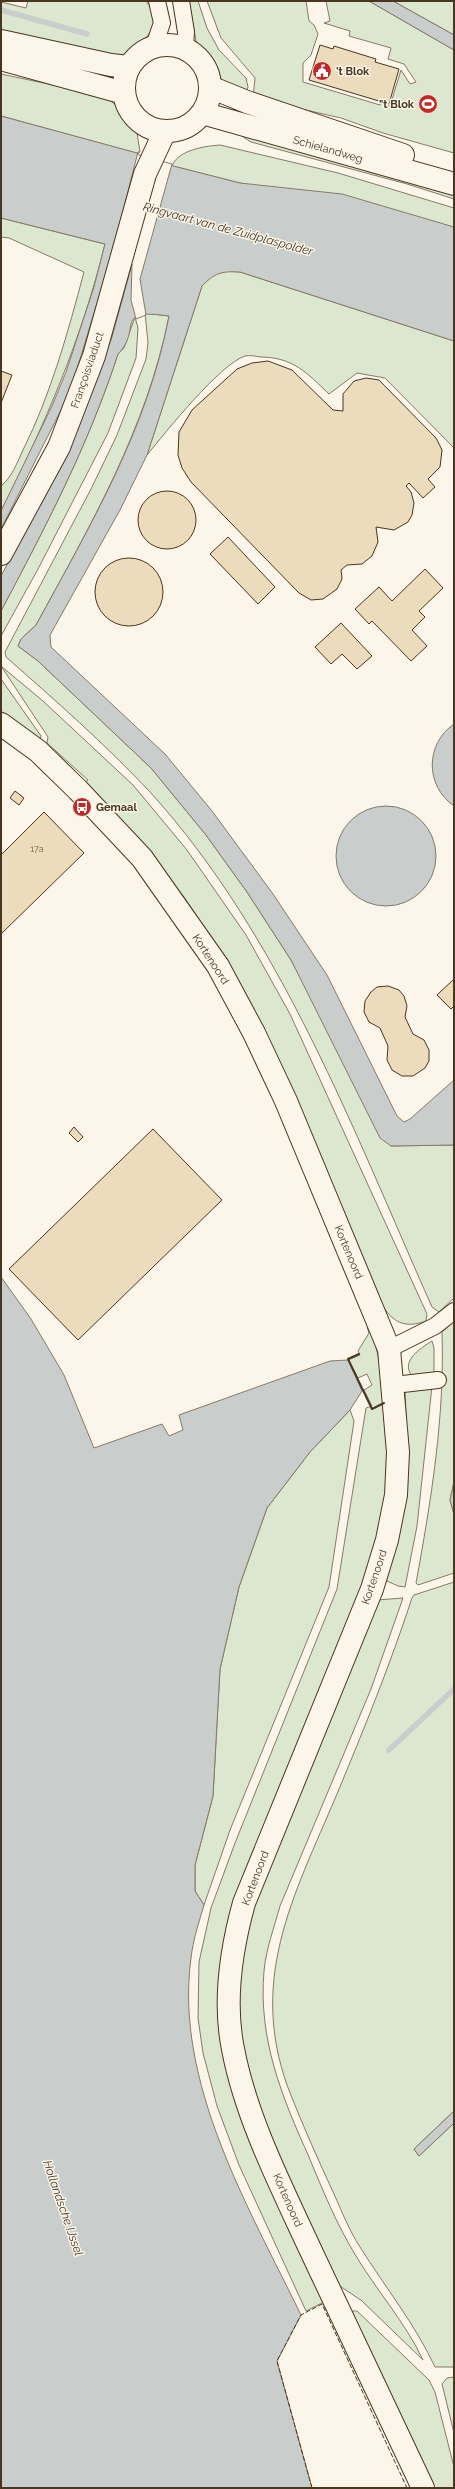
<svg xmlns="http://www.w3.org/2000/svg" width="455" height="2489" font-family="Raleway,sans-serif">
<style>
.green{fill:#dce7d0;stroke:#887966}
.water{fill:#c9cecd;stroke:#887966}
.pier{fill:#fbf6e9;stroke:#887966}
.lines{fill:none;stroke-linecap:round;stroke-linejoin:round}
.stream{stroke:#c9cecd;stroke-width:5.5}
.building{fill:#ecdcbc;stroke:#4a3520}
.street-casing{stroke:#4a3520;stroke-width:18}
.secondary-casing{stroke:#4a3520;stroke-width:24}
.primary-casing{stroke:#4a3520;stroke-width:24}
.street{stroke:#fbf6e9;stroke-width:16}
.secondary{stroke:#fbf6e9;stroke-width:22}
.primary{stroke:#fbf6e9;stroke-width:22}
.fence{stroke:#4a3520;stroke-width:1;stroke-dasharray:5 2;stroke-linecap:butt}
.wall{stroke:#4a3520;stroke-width:2}
.labels{text-anchor:middle;stroke-width:3;stroke-linejoin:round;paint-order:stroke}
.number-label{font-size:9px;fill:#725f47}
.poi-label{font-size:11px;font-weight:bold;fill:#4a3520;stroke:#fbf6e9;text-anchor:start}
.street-label{font-size:11px;fill:#4a3520;stroke:#fbf6e9}
.water-label{font-size:12px;font-style:italic;fill:#4a3520;stroke:#fbf6e9}
</style>
<rect width="100%" height="100%" fill="#fbf6e9"/>
<path class="green" d="M28,1H146C166,25 143,44 123,56L1,36V2L26,8Z
M189,1H198L207,28L219,50L246,78L248,87L245,96L224,83L196,41Z
M207,1H306L309,21L314,25L318,34L311,55L303,63V82L380,105V103L390,106L401,70L410,84L416,82L404,64L388,59L391,48L349,36L350,31L324,23L330,21L326,1H369L454,50V153L383,133L341,118L253,98L255,78L221,38Z
M393,1H454V35Z
M1,74L105,96L120,109L137,133L140,152H138L137,156L136,153L1,116Z
M242,132L454,190V199L407,184L251,142L243,137Z
M220,145L338,173L454,208V227L240,183L172,166C178,150 205,146 220,145Z
M1,218L105,244C82,338 45,425 1,511V486C12,477 17,463 23,450C51,394 68,332 84,272L9,238L1,237Z
M226,271L240,272L454,341V448L385,378L357,373L329,394C307,373 293,357 260,357C256,356 249,355 245,356C220,364 165,433 147,455L202,286L213,275Z
M145,313L169,316C147,428 90,526 36,625L21,639L18,646L38,661L151,768L206,835L247,892L291,960L391,1146L454,1145V1298L439,1312L432,1307C354,1132 281,936 150,792C105,744 55,700 6,657L5,652L91,489L117,435L146,359L148,343Z
M135,317L138,328L136,358L108,433L38,569L1,636V611C46,526 88,446 118,354L124,348Z
M1,666L43,701L133,785L187,850L246,935L290,1014L427,1314L426,1321C404,1329 392,1322 381,1303L226,960L184,897L146,848L85,782L88,780L47,743L48,737Z
M1,679L41,736L40,741L1,711Z
M454,1321V1482L450,1500L454,1514V1573L418,1585L416,1583C431,1501 445,1416 442,1332Z
M370,1326C386,1377 391,1432 386,1486C384,1514 375,1542 368,1569L219,1995L326,2301L306,2311L239,2165L217,2106L203,2053L198,2018L199,1962L211,1908L235,1843L337,1589L366,1408L372,1406L364,1390L372,1385L367,1374L358,1378L348,1360L360,1355L358,1351L369,1333L367,1327Z
M432,1341L434,1348V1375L412,1376C400,1361 421,1348 432,1341Z
M432,1386L417,1526L405,1587L398,1586L387,1581L385,1575L407,1441L405,1389Z
M350,1410L354,1421L329,1587L230,1830L204,1905L195,1891V1865L213,1796L220,1669L239,1587L267,1508L310,1452Z
M454,1582V2111L414,2149L419,2156L454,2123V2367H435C415,2324 385,2287 360,2247C349,2230 342,2212 334,2194C319,2162 305,2130 292,2098C245,1983 293,1898 337,1794C364,1729 390,1665 412,1598L414,1595Z
M403,1598L371,1689L280,1906C274,1928 266,1949 264,1971C258,2039 282,2097 309,2157C323,2191 337,2225 356,2256C377,2291 405,2322 423,2360L362,2301L337,2284L287,2176L262,2114L241,2044L239,2010V1975L254,1905L377,1600Z
M351,2311H357L429,2380L435,2392L454,2467V2488H433Z
M454,2377V2433L442,2384L447,2378Z"/>
<path class="water" d="M369,1H393L454,35V50Z
M1,116L137,153L138,157L240,183L342,194L454,227V341L240,272C221,271 215,273 202,286L147,455L120,510L50,635L51,647L165,754L212,811L273,894L327,975L397,1116L404,1122L410,1119L454,1080V1145L391,1146L380,1138L291,960L247,892L206,835L151,768L38,661L18,646L21,639L36,625C90,526 148,428 169,316C112,308 143,329 118,354C88,446 46,526 1,611V511L52,406L66,372L94,287L105,244L1,218Z
M454,724V806C425,786 425,744 454,724Z
M336 856a50 50 0 1 1 100 0a50 50 0 1 1-100 0Z
M1,1277L31,1319L64,1375L94,1448L162,1424L169,1436L183,1430L179,1415L330,1361L348,1360L362,1391L350,1410L310,1452L267,1508L239,1587L220,1669L213,1796L195,1865V1891L204,1905C199,1922 193,1940 191,1958C174,2082 249,2208 301,2315L277,2361L312,2488H1Z
M454,1482V1514L450,1500Z
M454,2111V2123L419,2156L414,2149Z"/>
<path class="pier" d="M138,152L139,155L172,164L140,279L146,315L136,319L131,300L132,264L112,337L83,415L47,489L1,576V529L63,406L77,369L112,254Z"/>
<g class="lines">
<path class="stream" d="M1,10L87,34
M389,1750L454,1689"/>
</g>
<path class="building" d="M320,45L333,49L334,46L376,59L375,62L399,69L389,104L309,80Z
M268,361L292,370L333,410L343,411V394L354,381L366,378L379,380L436,438L442,450L440,467L428,479L435,487L423,498L409,483L406,486L411,492L414,503L412,515L408,522L394,530L376,527L378,542L372,556L362,564L347,565L341,570L342,579L337,589L323,599L311,600L299,593L191,482L182,468L178,455L179,432L192,410L237,369L252,363Z
M1,371L12,375L1,403Z
M138 520a29 29 0 1 1 58 0a29 29 0 1 1-58 0Z
M228,537L275,587L258,604L210,554Z
M95 592a34 34 0 1 1 68 0a34 34 0 1 1-68 0Z
M425,569L443,588L419,611L425,617L412,630L427,646L411,661L372,621L369,624L355,609L379,587L392,601Z
M341,623L372,656L357,669L342,654L331,664L315,647Z
M15,791L24,798L19,805L10,798Z
M44,812L84,853L1,934V855Z
M454,979V1006L451,1009L437,995Z
M388,986L399,990L404,996L407,1006L405,1017L413,1034L424,1040L429,1050V1061L425,1068L413,1076H402L392,1070L387,1060L388,1046L380,1028L369,1022L364,1012L365,1001L371,992L377,987Z
M74,1127L83,1137L78,1142L69,1133Z
M153,1129L222,1200L78,1340L9,1269Z"/>
<g class="lines">
<defs>
<path id="street" d="M181,1L186,32L185,48
M154,46L162,23L157,1
M389,1349L435,1326L454,1311
M394,1385L438,1380"/>
<path id="secondary" d="M1,554L59,447L94,356L145,174L165,131
M1,724L38,751L78,790L142,858L218,966L254,1033L286,1101L389,1349L398,1452L396,1495L387,1540L372,1589L244,1903C231,1950 223,2000 233,2049C246,2118 282,2188 311,2251C348,2330 386,2409 423,2488"/>
<path id="primary" d="M1,41L111,65L129,67
M124 88a43 43 0 1 1 86 0a43 43 0 1 1-86 0Z
M1,59L124,93
M210,87L247,102L403,155
M202,113L454,184"/>
</defs>
<use href="#street" class="street-casing"/>
<use href="#secondary" class="secondary-casing"/>
<use href="#primary" class="primary-casing"/>
<use href="#street" class="street"/>
<use href="#secondary" class="secondary"/>
<use href="#primary" class="primary"/>
<path class="fence" d="M312,2488L277,2361L301,2315L322,2304L407,2488"/>
<path class="wall" d="M359,1354L348,1359L372,1409L384,1403"/>
</g>
<defs>
<symbol id="civic-disc" viewBox="-11 -11 22 22"><circle r="9.5" fill="#c62828" stroke="#fbf6e9"/><path d="M-.6-6.5H3V-4.5H.6V-3L4-1V1h2V6H-6V1h2V-1L-.6-3ZM-1.2 2.5V6h2.4V2.5Z" fill="#fff"/></symbol>
<symbol id="stadium-disc" viewBox="-11 -11 22 22"><circle r="9.5" fill="#c62828" stroke="#fbf6e9"/><path d="M0-5a6.5 5 0 1 0 0 10a6.5 5 0 1 0 0-10ZM-3.5-1.8h7v3.6h-7Z" fill="#fff"/></symbol>
<symbol id="bus-disc" viewBox="-11 -11 22 22"><circle r="9.5" fill="#c62828" stroke="#fbf6e9"/><path d="M-5-6H5V4H4V6H2V4H-2V6H-4V4H-5ZM-3.5-4V0h7V-4ZM-3.5 1.2v1.5H-2V1.2ZM2 1.2v1.5H3.5V1.2Z" fill="#fff"/></symbol>
</defs>
<g fill-rule="evenodd">
<use href="#civic-disc" x="311" y="60" width="22" height="22"/>
<use href="#stadium-disc" x="417" y="93" width="22" height="22"/>
<use href="#bus-disc" x="71" y="796" width="22" height="22"/>
</g>
<g class="labels">
<g class="number-label">
<text x="37" y="852">17a</text>
</g>
<g class="poi-label">
<text x="336" y="75">'t Blok</text>
<text x="414" y="108" text-anchor="end">"t Blok</text>
<text x="96" y="811">Gemaal</text>
</g>
<g class="street-label">
<text transform="translate(328 149) rotate(16)" y="4">Schielandweg</text>
<text transform="translate(87 370) rotate(-71)" y="4">Françoisviaduct</text>
<text transform="translate(211 959) rotate(57)" y="4">Kortenoord</text>
<text transform="translate(349 1252) rotate(67)" y="4">Kortenoord</text>
<text transform="translate(374 1577) rotate(-71)" y="4">Kortenoord</text>
<text transform="translate(255 1878) rotate(-69)" y="4">Kortenoord</text>
<text transform="translate(288 2200) rotate(66)" y="4">Kortenoord</text>
</g>
<g class="water-label">
<text transform="translate(228 229) rotate(15)" y="4">Ringvaart van de Zuidplaspolder</text>
<text transform="translate(63 2208) rotate(71)" y="4">Hollandsche IJssel</text>
</g>
</g>
<rect width="455" height="2489" fill="none" stroke="#4a3520" stroke-width="4"/>
</svg>
